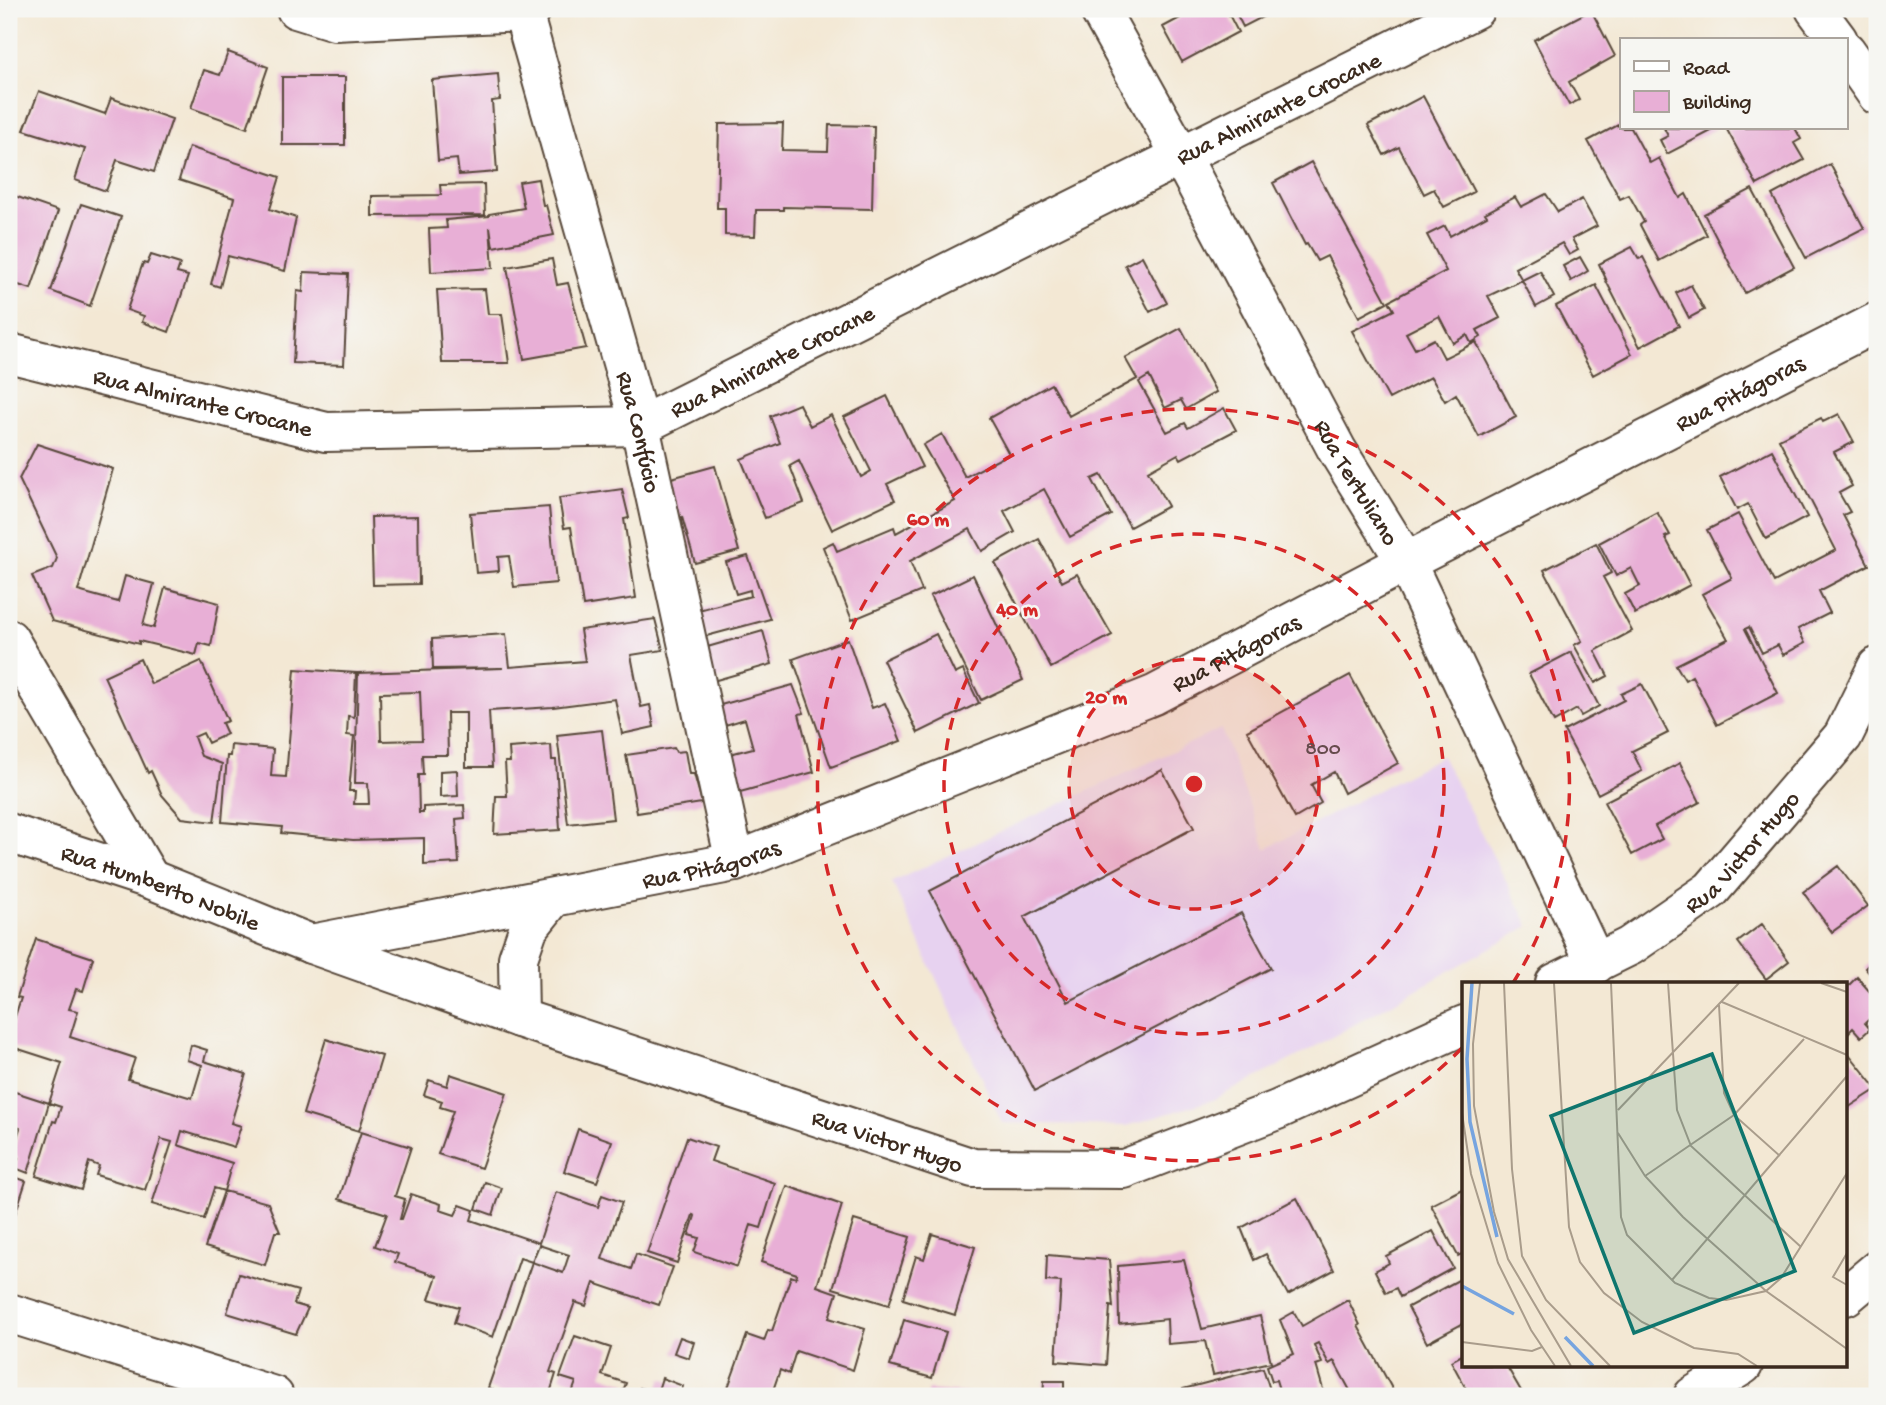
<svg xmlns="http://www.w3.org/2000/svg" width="1886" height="1405" font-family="'Gochi Hand',sans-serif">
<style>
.built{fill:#e7d2f0}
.building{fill:#e8afd6;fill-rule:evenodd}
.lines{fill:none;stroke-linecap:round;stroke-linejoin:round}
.minor-casing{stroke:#574639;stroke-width:42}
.minor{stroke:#fff;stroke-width:38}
.ring{fill:none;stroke:#d62828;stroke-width:3.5;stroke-dasharray:12 9}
.labels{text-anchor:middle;stroke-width:5;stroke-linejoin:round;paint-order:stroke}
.number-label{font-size:21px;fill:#664b4c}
.street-label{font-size:24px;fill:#3b2a1e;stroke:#f6f6f2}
.inset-river{fill:none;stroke:#76a4df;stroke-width:3.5}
.inset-road{fill:none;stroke:#a99c8b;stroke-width:2}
.view{fill:#0f766e;fill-opacity:0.15;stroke:#0f766e;stroke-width:3.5}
.inset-edge{fill:none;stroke:#3b2a1e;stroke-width:3.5}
.centre{fill:#d62828;stroke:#f6f6f2;stroke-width:3.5}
.ring-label{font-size:21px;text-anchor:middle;font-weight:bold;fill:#d62828;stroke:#f6f6f2;stroke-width:5;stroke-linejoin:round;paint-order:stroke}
</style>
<rect width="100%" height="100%" fill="#f6f6f2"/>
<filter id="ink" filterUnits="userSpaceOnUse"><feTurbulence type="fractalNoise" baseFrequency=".0143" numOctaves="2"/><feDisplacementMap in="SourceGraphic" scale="14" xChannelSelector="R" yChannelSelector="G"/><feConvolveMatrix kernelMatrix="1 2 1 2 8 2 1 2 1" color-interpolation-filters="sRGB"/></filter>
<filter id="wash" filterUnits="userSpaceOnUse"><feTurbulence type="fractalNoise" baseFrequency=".00686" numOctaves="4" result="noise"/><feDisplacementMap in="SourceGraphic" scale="28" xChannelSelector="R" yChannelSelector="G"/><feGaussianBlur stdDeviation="1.57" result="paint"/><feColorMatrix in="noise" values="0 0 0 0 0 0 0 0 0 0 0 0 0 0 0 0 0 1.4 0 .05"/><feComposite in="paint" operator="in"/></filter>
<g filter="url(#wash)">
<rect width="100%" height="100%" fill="#f3e8d4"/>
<path class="built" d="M1221,729L1266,849L1442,756L1529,926L1302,1054L1213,1100L1126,1126L1002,1123L892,882Z"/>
<g id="blocks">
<path class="building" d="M1175,9H1226L1238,32L1182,62L1163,27L1180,18Z
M1234,9H1278L1243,27Z
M1591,10L1615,56L1569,82L1579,100L1569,105L1534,40Z
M228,52L268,67L247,128L191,108L204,70L220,75Z
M498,74L500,100L492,101L497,172L459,175L457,159L438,161L432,80Z
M282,77H345V145H282Z
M39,91L105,114L111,98L172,119L154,172L117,160L106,191L75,180L85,149L24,130Z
M1423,96L1474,192L1444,207L1434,189L1424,194L1399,147L1384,155L1368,125Z
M783,123L782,150L828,151L829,125L874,126L872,209L783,207V210H756L755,236L725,235V208H717L719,124Z
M1622,123V128H1631L1650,163L1659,158L1680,198L1686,194L1707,235L1659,261L1640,225L1644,222L1629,195L1620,199L1588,141Z
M1664,128H1717L1667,154L1660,140L1668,136Z
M1726,128H1795L1801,139L1794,143L1804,160L1757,185Z
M189,147L280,177L270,209L296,218L285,271L228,256L220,287L211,284L234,198L179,180Z
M1311,162L1387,302L1359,317L1327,256L1317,261L1307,244L1305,245L1273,183Z
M1830,164L1864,228L1806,258L1772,195Z
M538,179L543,205H546L554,235L493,247L490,227L493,268L431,272L429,229L447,228L446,220L489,216V214L524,208L519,182Z
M484,184L485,215L372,216V196L441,195L440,185Z
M1752,189L1794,267L1745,293L1704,214Z
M9,194L58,211L31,289L9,282Z
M1546,194L1558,212L1582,199L1597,226L1572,239L1578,250L1569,255L1562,243L1515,268L1522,280L1488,296L1500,318L1477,330L1481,337L1471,343L1467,335L1453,343L1439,316L1406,333L1415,349L1434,339L1444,358L1476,342L1516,417L1479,437L1456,394L1445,401L1431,377L1389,399L1352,331L1394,310L1389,301L1446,271L1427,235L1445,226L1450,236L1487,216L1485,213L1515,197L1521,207Z
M81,204L121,217L90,306L51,291Z
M1632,247L1639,259L1643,257L1679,326L1640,347L1605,279H1606L1599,264Z
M151,255L180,264L177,273L188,276L169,332L142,322L144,316L127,310L143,263L147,264Z
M1142,256L1167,303L1150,312L1125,265Z
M1580,257L1588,271L1571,281L1563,266Z
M552,259L557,285L568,283L586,348L524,359L507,267Z
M1540,271L1554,297L1536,307L1522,280Z
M304,272L348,274L344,365L293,363L297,291L303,292Z
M1596,285L1632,354L1593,375L1556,306Z
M1691,285L1704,310L1689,318L1676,293Z
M485,289L488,314H502L509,363H442L437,290Z
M1181,328L1216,392L1186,409L1181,400L1165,408L1149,376L1139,382L1167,432L1185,423L1188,428L1224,408L1236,430L1181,459L1178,454L1148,471L1168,506L1130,527L1101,475L1092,479L1111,515L1070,537L1044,489L1004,511L1015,532L982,551L970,529L910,561L922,591L852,620L823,547L833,542L837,551L894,527L896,533L955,501L923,445L942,434L965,477L1009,454L989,418L1051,384L1069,416L1137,379L1125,358Z
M887,396L922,467L887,484L895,500L832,530L799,461L790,466L804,503L765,518L741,459L780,443L770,416L799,404L810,426L831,415L861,477L871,471L844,417Z
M1839,414L1854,442L1834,452L1852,486L1839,493L1850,512L1843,515L1869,565L1819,591L1830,613L1798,629L1805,643L1783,655L1778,645L1762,653L1749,627L1745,629L1778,693L1717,725L1692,676L1685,680L1676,665L1728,639L1702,594L1732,578L1707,530L1738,514L1774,582L1836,550L1779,439L1821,418L1823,422Z
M37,444L113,469L78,591L118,602L125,576L154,584L143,625L154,628L165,588L219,603L211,646L199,643L196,655L139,641V644L52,621L32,576L53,568L57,558L19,479Z
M1772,450L1807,517L1766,539L1748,504L1737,510L1720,477Z
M715,466L739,551L695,563L682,517L667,521L657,482Z
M622,489L629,518L624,519L636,598L583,606L571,527L564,528L559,498Z
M549,507L556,583L514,587L509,556L498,557L499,571L476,573L470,513Z
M1657,512L1670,535L1665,537L1690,585L1635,614L1625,594L1640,586L1631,568L1616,576L1599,543Z
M418,516L419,584L373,585L371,517Z
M1039,539L1062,582L1077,574L1112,635L1051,668L995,563Z
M1596,543L1611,573L1603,577L1632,631L1595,651L1608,676L1595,683L1574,645L1582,641L1544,570Z
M748,556L770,619L699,638L691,612L751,596L750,590L736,594L726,562Z
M973,575L1023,680L981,700L930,596Z
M655,619L663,650L631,655L641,707L650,705L654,727L622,734L615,699L553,707L489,711L492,767H466V713H447L448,755H422L423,775H418L419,813H423V807L464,805L465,818L456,819L459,863L424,865V838L353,840L281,833L282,827L222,822L227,756H230L231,745L273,749L271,776L286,777L295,669L356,673L354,717L348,716L347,735L354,736L349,791H355L354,804H369L368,783H355L358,673L503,668L433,669L432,639L506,634L510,667L585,661L580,630ZM420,692L422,740L381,741L380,693Z
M763,631L772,664L713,681L704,648Z
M936,634L955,674L963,670L979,703L918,733L883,660Z
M848,639L872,708L885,703L901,741L831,767L793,659Z
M1571,652L1599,706L1581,716L1577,709L1554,722L1529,674Z
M140,659L151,684L201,661L228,721L222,723L227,734L208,743L203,733L194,737L201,756L222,764L214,822L182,818L162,795L151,771L148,773L104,676Z
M1350,675L1398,763L1344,793L1334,772L1311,785L1321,803L1295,818L1247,731Z
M1642,684L1668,733L1632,751L1642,771L1598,794L1564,731L1624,700L1621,694Z
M793,685L804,713L799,714L814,772L740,792L730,754L753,748L745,719L722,726L717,706Z
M602,730L613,819L568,824L557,735Z
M551,745L552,760H556L560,830L494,834L496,796H507L505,762H510L509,748Z
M674,748L676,752L685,751L689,774H694L702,803L637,813L626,755Z
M1680,763L1700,802L1655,826L1662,839L1632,855L1604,802Z
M457,770L458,796L440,797V771Z
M1162,770L1194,828L1024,917L1068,1002L1241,913L1271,968L1035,1091L930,891Z
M1838,866L1868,906L1832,932L1803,892Z
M1762,924L1789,961L1766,979L1738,942Z
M36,939L93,958L83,991L76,989L69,1009L78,1011L70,1037L135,1058L128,1079L192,1098L202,1065L187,1060L191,1045L207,1050L204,1061L246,1074L231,1123L241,1126L234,1147L182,1131L178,1145L232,1163L224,1191L268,1203L280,1232H275L265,1265L205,1247L224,1191L214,1188L204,1219L152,1204L172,1142L161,1139L145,1190L96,1175L99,1166L89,1162L81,1190L36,1176L53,1121L56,1122L61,1107L49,1103L62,1063L9,1046V1035L21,998L17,997Z
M1877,956V982L1865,968Z
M1857,977L1877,1000V1012L1865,1023L1870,1029L1861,1037L1853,1028L1846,1035V988Z
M326,1039L382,1056L359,1131L303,1114Z
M1849,1054L1877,1089L1846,1109V1057Z
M450,1074L507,1093L481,1168L438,1154L453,1111L440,1107L442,1101L424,1095L429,1080L447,1086Z
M9,1090L49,1103L28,1173L15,1168L18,1158L12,1155L20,1128L9,1124Z
M578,1129L612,1141L597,1182L564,1171Z
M361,1132L411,1147L395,1196L405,1199L400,1219H402L411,1194L441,1204L440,1210L455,1215L460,1205L474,1210L471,1220L539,1243L556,1192L598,1207L602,1195L622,1202L602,1259L631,1269L636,1254L673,1267L659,1305L594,1283L586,1306L575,1302L550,1372L556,1374L549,1396H511L488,1388L532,1262L563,1273L569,1255L539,1245L532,1262L520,1258L493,1337L454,1323L459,1307L429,1299L437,1276L395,1262L398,1254L375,1246L387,1214L339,1199Z
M687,1137L716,1147L711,1161L775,1183L761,1228L751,1225L737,1267L694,1252L699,1238L689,1235L695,1216L693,1215L677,1263L647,1253Z
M9,1175L26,1181L9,1233Z
M485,1182L502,1188L493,1215L476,1209Z
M787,1186L842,1205L817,1286L837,1293L829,1318L865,1329L853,1370L796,1351L789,1374L780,1370L771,1396H725L747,1335L764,1341L768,1330L772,1331L791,1276L796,1278L797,1274L761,1262Z
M1464,1188V1253L1458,1256L1431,1205Z
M1297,1198L1334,1270L1288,1295L1266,1254L1254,1260L1241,1228Z
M854,1220L910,1237L889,1305L833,1288Z
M1433,1231L1453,1268L1400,1297L1396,1288L1386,1293L1375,1271L1389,1263L1386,1256Z
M932,1234L975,1247L955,1315L903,1299L916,1256L924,1259Z
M1047,1255L1109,1260L1113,1307L1110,1306L1106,1365L1056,1361L1061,1282L1046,1281Z
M1184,1260L1202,1329L1260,1316L1271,1362L1213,1375L1205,1341L1168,1344L1167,1319L1119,1324L1118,1266Z
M239,1274L298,1291L294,1304L308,1308L296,1334L227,1313Z
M1464,1277V1323L1427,1343L1408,1307Z
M1348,1300L1360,1325L1358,1326L1396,1396H1353L1334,1361L1329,1364L1318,1343L1314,1345L1322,1363L1316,1365L1325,1396H1281L1276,1380L1272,1381L1267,1366L1294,1354L1280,1320L1294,1312L1302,1326Z
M904,1320L946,1332L932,1378L890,1366Z
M575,1336L611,1348L602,1375L626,1383L621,1396H571L576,1382L560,1377Z
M680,1337L694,1342L689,1358L674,1353Z
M1464,1354V1365H1506L1524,1396H1470L1451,1361Z
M1263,1368L1272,1396H1221L1220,1390L1213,1391L1214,1396H1184L1183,1389Z
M662,1378L683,1386L680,1396H637L640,1388L657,1393Z
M1044,1381H1064V1396H1043Z
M928,1390L978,1394V1396H926Z"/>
</g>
</g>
<g filter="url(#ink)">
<use href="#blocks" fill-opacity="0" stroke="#574639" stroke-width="2"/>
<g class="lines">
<defs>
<g id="minor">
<path d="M296,9L335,21L524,12L531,9"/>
<path id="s1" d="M522,9L640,426L735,862"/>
<path id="s2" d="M1099,9L1181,156L1337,450L1406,562L1596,964"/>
<path d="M1815,9L1838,40"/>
<path d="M1846,51L1877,95"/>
<path id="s3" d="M9,353L326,432L640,426L1475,9"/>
<path d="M9,639L150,879"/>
<path id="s4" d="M9,833L150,879L311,944L519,1018L973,1168L1124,1169L1277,1110L1464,1025"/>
<path id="s5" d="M311,944L735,862L1154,695L1406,562L1877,322"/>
<path id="s6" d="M1555,983L1630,946L1711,890L1843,736L1877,667"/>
<path d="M519,1018L518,958L528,929L552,899"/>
<path d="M1846,1296L1877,1270"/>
<path d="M9,1313L274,1396"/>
<path d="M1693,1396L1743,1365"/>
</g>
</defs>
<use href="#minor" class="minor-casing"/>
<use href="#minor" class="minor"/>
</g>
</g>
<circle cx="1194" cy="784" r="125" fill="#d62828" fill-opacity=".12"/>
<g class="ring">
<circle cx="1194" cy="784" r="125"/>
<circle cx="1194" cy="784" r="250"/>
<path d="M1462 1048A376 376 0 1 1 1513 983"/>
</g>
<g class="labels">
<g class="number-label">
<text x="1323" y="754">800</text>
</g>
<g class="street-label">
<text dy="8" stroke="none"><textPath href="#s3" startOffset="1354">Rua Almirante Crocane</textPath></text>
<text dy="8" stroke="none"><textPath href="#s3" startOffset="788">Rua Almirante Crocane</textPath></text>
<text dy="8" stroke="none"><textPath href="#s5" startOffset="1542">Rua Pitágoras</textPath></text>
<text dy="8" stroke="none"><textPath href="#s3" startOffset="200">Rua Almirante Crocane</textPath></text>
<text dy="8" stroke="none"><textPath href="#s1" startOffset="439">Rua Confúcio</textPath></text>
<text dy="8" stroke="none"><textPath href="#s2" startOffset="539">Rua Tertuliano</textPath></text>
<text dy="8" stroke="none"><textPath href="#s5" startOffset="975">Rua Pitágoras</textPath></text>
<text dy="8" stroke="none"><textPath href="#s6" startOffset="231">Rua Victor Hugo</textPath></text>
<text dy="8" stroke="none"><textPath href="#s5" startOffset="408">Rua Pitágoras</textPath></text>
<text dy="8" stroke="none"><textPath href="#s4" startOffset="161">Rua Humberto Nobile</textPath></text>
<text dy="8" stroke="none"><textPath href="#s4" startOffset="931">Rua Victor Hugo</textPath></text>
</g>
</g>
<g transform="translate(1462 982)">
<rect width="385" height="385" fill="#f3e8d4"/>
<path class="inset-river" d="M10,1L5,77L8,140L35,255M0,304L52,332M103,355L131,384"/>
<path class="inset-road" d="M18,1L11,62L12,124L32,230L46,277L109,384M42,1L50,187L60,274L84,318L148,384M92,1L107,245L118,280L142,311L180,340L232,366L276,372L295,384M149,1L159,235L165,253L213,301L247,316L264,318L304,309L319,296L385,191M206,1L215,128L229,164L339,265M359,1L385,10M260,20L385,73M257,23L262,111L272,133L318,174M156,128L277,1M0,131L9,192L36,281L69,348L93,384M156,151L183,194L221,235L304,309L385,367M183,194L272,133L342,57M385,271L371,295L385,303M210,298L385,94M0,360L70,369L80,365"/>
<path class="view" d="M250,72L333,289L172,351L89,134Z"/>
<rect width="385" height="385" class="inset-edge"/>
</g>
<circle cx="1194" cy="784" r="10" class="centre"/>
<g class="ring-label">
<text x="928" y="525">60 m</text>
<text x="1017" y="615">40 m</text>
<text x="1106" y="703">20 m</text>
</g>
<rect width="1886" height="1405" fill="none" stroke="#f6f6f2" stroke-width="35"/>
<rect x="1620" y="38" width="228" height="91" fill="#f6f6f2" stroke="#aba49d" stroke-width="2"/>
<rect x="1634" y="61" width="35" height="10" fill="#ffffff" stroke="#aba49d" stroke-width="2"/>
<text x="1683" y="74" font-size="21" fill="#3b2a1e">Road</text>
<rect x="1634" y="91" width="35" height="21" fill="#e8afd6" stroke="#aba49d" stroke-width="2"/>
<text x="1683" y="108" font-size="21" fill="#3b2a1e">Building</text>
</svg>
